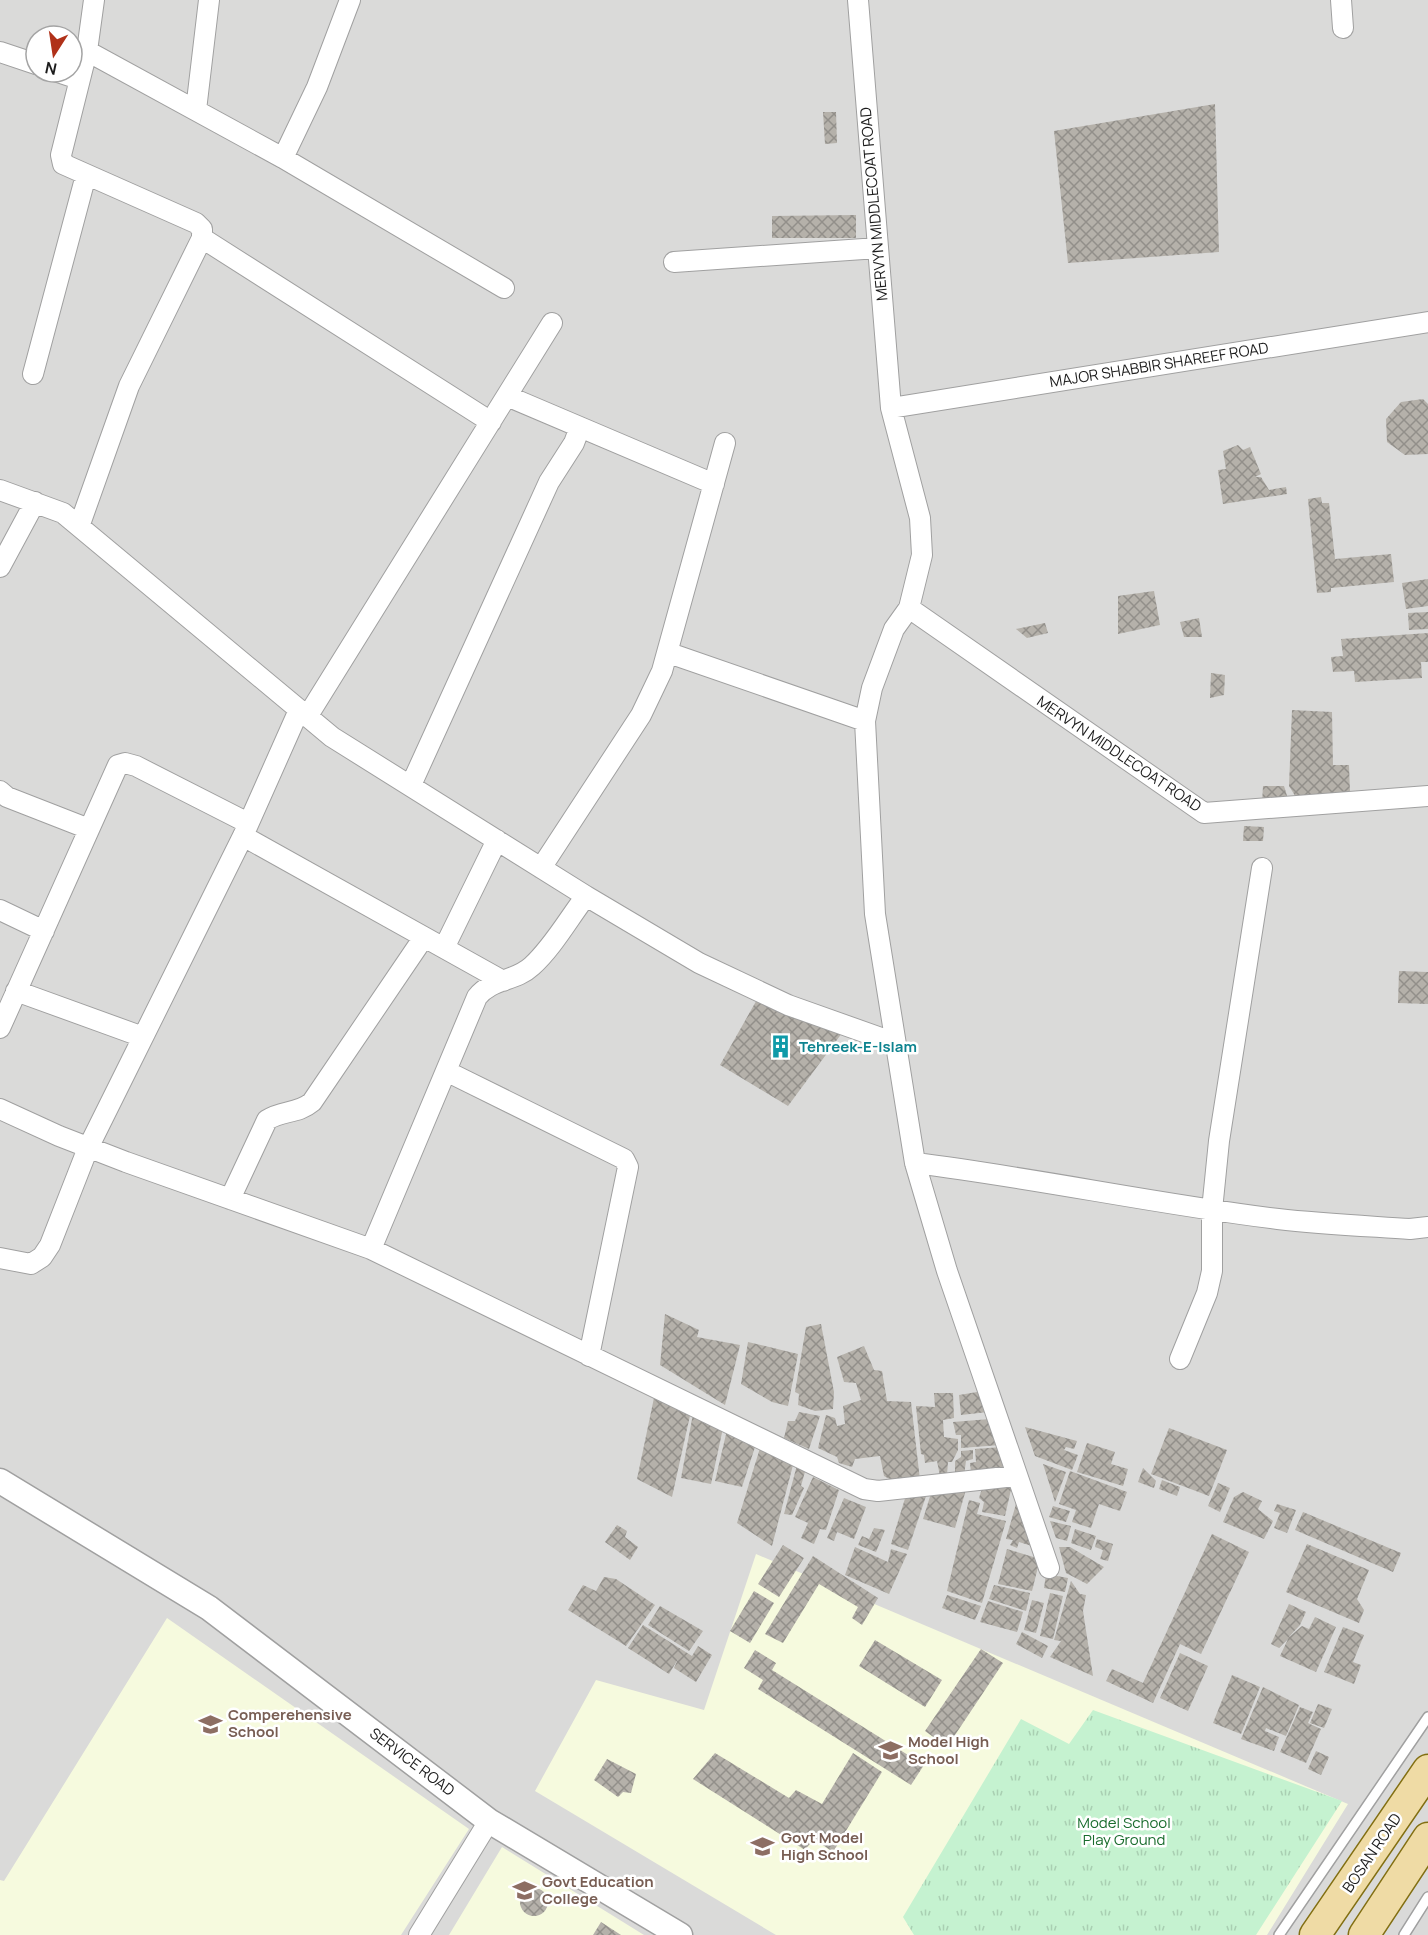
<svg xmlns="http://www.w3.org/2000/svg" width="1428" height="1935" font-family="Manrope,sans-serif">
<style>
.residential{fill:#dadad9;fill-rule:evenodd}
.education{fill:#f6fade}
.park{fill:url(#park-tufts)}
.building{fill:url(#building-cross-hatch)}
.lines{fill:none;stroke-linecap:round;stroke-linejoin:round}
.service-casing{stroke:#a0a0a0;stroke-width:12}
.minor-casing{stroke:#a0a0a0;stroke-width:22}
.tertiary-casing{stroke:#a0a0a0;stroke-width:27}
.primary-casing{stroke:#826f12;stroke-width:33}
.service{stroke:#fff;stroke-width:9}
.minor{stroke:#fff;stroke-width:20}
.tertiary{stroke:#fff;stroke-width:24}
.primary{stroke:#efdba5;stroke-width:30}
.labels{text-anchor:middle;stroke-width:5;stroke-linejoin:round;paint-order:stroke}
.street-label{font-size:15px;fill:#1c1c1c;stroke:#fff}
.culture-label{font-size:15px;font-weight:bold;fill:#0d838f;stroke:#fff;text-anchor:start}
.education-label{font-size:15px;font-weight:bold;fill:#785e54;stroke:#fff;text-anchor:start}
.park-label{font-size:15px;fill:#196c2d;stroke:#fff}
</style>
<defs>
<pattern id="park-tufts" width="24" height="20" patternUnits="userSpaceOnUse" patternTransform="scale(1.5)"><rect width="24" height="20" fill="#c5f2d0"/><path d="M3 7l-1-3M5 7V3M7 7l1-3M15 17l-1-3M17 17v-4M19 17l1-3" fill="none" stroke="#a9cfb2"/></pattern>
<pattern id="building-cross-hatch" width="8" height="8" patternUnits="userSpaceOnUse" patternTransform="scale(1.5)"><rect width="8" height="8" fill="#b5b1aa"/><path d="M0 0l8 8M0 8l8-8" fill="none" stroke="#928f8a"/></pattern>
</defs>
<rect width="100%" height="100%" fill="#ecebe3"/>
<path class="residential" d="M0,0H1428V1935H0ZM36,36H72V72H36Z"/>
<path class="education" d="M756,1554L1348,1804L1267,1935H776L535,1791L596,1680L704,1710Z
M167,1618L469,1829L401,1935H0V1880L4,1881Z
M502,1847L644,1935H449Z"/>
<path class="park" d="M1093,1710L1342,1801L1256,1935H914L903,1917L1021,1719L1069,1744Z"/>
<path class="building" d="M1215,104L1219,252L1068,263L1054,131Z
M823,112H836L837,143L825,144Z
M856,215V238H772V216Z
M1423,399L1428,404V454L1405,455L1387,442L1386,419L1401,402Z
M1238,445L1243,450L1250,447L1261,474L1255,477H1261L1269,490L1286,487L1287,494L1223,504L1218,470L1226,469L1223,451Z
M1321,497L1322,503H1329L1335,559L1391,554L1394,582L1331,588V592L1317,593L1308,499Z
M1428,579V606L1406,609L1402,583Z
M1154,591L1160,625L1118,634V596Z
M1428,612V629L1409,630L1408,613Z
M1199,618L1202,637H1184L1180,622Z
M1045,623L1048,633L1027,638L1016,629Z
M1428,633V662H1421L1422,678L1355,682L1354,671L1333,672L1331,657L1343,656L1341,639Z
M1211,673L1225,675L1224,695L1210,698Z
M1292,710L1332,712L1333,765H1349L1350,792L1297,799L1289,786Z
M1263,786H1284L1289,802L1262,803Z
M1244,826L1264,827L1263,841H1243Z
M1399,971L1428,972V1004L1398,1003Z
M759,996L845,1029L788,1106L720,1065Z
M665,1314L699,1330L697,1337L740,1345L725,1405L660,1365Z
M821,1324L834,1392L833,1409L815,1411L798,1405L799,1394L795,1392L806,1327Z
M748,1342L798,1354L788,1406L772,1402L741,1384Z
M864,1346L874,1370L882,1371L887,1401L911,1402L920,1480L895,1482L884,1476L880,1456L855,1459L852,1467L839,1463L837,1457L818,1448L826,1415L835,1418L837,1426L845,1424L843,1406L861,1400L856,1383L844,1382L837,1357Z
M983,1391L988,1412L961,1415L959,1395Z
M655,1393L691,1411L672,1497L637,1479Z
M934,1393H953L954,1418L943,1420L944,1437L958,1439V1450L952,1462H948L947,1475L940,1476L937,1461L925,1463L924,1455L921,1454L916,1406L935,1407Z
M799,1412L820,1416L809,1449L784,1438L788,1421H795Z
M693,1414L723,1428L711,1484L681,1478Z
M990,1419L1000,1445L961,1448V1435H956L953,1422Z
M1025,1427L1077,1441L1074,1449L1066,1447L1064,1450L1078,1455L1072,1470L1035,1456Z
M1169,1428L1227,1450L1209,1496L1151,1474Z
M727,1430L756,1444L742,1487L715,1481Z
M1087,1443L1115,1452L1111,1464L1128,1469L1123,1486L1077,1472Z
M1002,1447L1003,1470L971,1473L970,1463L976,1462L975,1449Z
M760,1448L793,1465L772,1546L737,1523Z
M973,1450V1459L966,1461L964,1475L955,1476V1461L961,1457V1451Z
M1043,1464L1066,1472L1055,1502Z
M797,1465L806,1468L801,1486L804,1488L792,1515L784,1514Z
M1143,1468L1156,1481L1154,1488L1138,1482Z
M1070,1471L1127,1492L1120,1511L1099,1504L1091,1528L1072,1522L1076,1510L1059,1504Z
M813,1477L839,1490L826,1530L820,1529L814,1544L801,1538L808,1523L795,1517Z
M1162,1480L1180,1487L1177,1496L1159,1489Z
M1013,1481L1005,1516L982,1512L984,1502L979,1498L983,1485Z
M1218,1483L1230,1488L1220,1512L1208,1506Z
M967,1486L955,1528L923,1519L932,1490Z
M907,1492L927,1493L908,1550L891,1544Z
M1243,1492L1262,1501L1258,1509L1273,1521L1264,1539L1223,1522L1234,1497Z
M1018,1497L1035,1547L1019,1542L1017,1548L1010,1545L1013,1540L1006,1539Z
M844,1498L866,1507L854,1539L837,1532L834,1541L827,1538Z
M969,1500L980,1503L977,1514L1006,1521L982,1603L947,1591Z
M1277,1504L1296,1510L1287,1533L1274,1528L1280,1513L1274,1511Z
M1053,1506L1070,1511L1066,1522L1049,1517Z
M1303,1512L1401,1553L1393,1572L1295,1530Z
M1050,1521L1071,1526L1067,1541L1056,1538Z
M617,1525L627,1531L625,1537L638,1547L630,1560L605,1542Z
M874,1528L885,1530L876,1552L858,1545L862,1536L869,1539Z
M1075,1529L1096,1536L1091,1550L1071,1543Z
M1212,1534L1249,1552L1201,1654L1180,1644L1153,1703L1106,1681L1112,1669L1143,1683Z
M1097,1539L1113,1544L1108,1561L1100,1559L1103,1550L1095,1547Z
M1307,1544L1369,1570L1357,1599L1364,1610L1359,1623L1286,1592Z
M783,1545L804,1558L779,1597L758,1584Z
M855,1547L888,1562L891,1549L907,1554L889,1594L845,1575Z
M1059,1547H1070L1104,1567L1087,1584L1066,1573Z
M1007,1549L1040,1559L1032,1591L998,1584Z
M813,1556L878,1598L862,1625L852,1618L858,1607L819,1584L783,1643L765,1634Z
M1046,1574L1068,1578L1065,1592L1044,1588Z
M604,1577L616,1579L655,1605L626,1646L568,1610L583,1585L596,1591Z
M1071,1581L1080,1594L1086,1595L1083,1611L1093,1676L1050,1657L1061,1641L1054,1640Z
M994,1585L1030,1593L1026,1611L989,1599Z
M754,1591L774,1603L750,1643L730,1631Z
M1050,1593L1063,1596L1053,1639L1040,1636Z
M947,1595L981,1606L975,1620L942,1608Z
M1032,1600L1044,1603L1036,1633L1024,1630Z
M988,1601L1023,1612L1017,1632L980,1622Z
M1289,1604L1306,1612L1300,1625L1288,1638L1302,1626L1309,1629L1315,1617L1336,1627L1316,1672L1280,1656L1288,1639L1279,1648L1271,1644Z
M660,1606L703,1631L689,1651L648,1625Z
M643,1625L692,1656L698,1646L712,1655L696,1682L674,1668L678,1659L669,1674L628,1648Z
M1343,1627L1364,1635L1353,1662L1361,1665L1354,1684L1324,1672Z
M1022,1632L1048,1646L1042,1658L1016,1644Z
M875,1640L942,1680L925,1707L859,1666Z
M981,1649L1003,1663L947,1747L925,1731Z
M755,1650L776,1663L772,1670L924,1765L911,1785L758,1689L763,1680L744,1668Z
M1180,1653L1208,1666L1188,1711L1160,1698Z
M1232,1675L1260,1687L1241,1734L1213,1723Z
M1263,1687L1299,1705L1286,1736L1266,1728L1265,1731L1279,1737L1274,1751L1241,1739Z
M1318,1704L1332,1709L1324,1728L1310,1723Z
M1300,1707L1313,1712L1308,1723L1321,1729L1306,1763L1280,1752Z
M1316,1751L1329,1757L1321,1775L1308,1769Z
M715,1753L789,1798L796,1790L822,1804L853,1753L882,1772L833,1852L814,1839L805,1850L693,1779Z
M607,1759L636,1774L631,1793L623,1792L618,1797L594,1780Z
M520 1902a14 14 0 1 1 28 0a14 14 0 1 1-28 0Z
M601,1922L621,1935H593Z"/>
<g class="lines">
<defs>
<path id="service" d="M1279,1935L1428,1717
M1404,1935L1428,1897"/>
<path id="minor" d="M858,0L891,408L920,518L922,555L909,608L894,629L872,688L865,721L875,914L915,1163L947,1271L1049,1568
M1341,0L1343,28
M87,51L283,158L504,288
M0,52L36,64
M58,72L79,79
M196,110L209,0
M283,158L317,87L350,0
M202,238L491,422
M674,262L878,248
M33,374L86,175
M507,396L714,484
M891,408L1428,322
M0,490L63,513L332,737L586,896L699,963L788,1005L895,1043
M80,524L129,386L202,238V229L196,223L63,164L61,155L87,51L94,0
M0,567L35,502
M909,608L1204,813L1428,796
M669,653L865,721
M307,717L552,323
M411,785L549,482L574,443L580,427
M0,791L7,797L89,829
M243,836L503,981
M541,868L641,715L662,671L725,443
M0,910L44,931
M444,948L497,840
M16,991L143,1037
M0,1028L118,765L125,763L136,766L248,823
M446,1071L624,1159L628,1167L589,1356
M0,1109L59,1136L126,1162L371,1249L864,1489L878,1491L1015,1476
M915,1163C1036,1178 1156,1204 1278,1219C1322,1224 1366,1226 1410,1229L1428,1227
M230,1199L267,1120C282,1110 298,1114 312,1102L424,937
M371,1249L477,997C492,978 515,982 532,966C553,947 569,918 586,896
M0,1258L31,1264L42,1257L50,1245L88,1148L243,836L299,710
M1180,1359L1207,1293L1212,1271V1210L1219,1141L1262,868
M419,1935L489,1821"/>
<path id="tertiary" d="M0,1481L209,1608L489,1821L680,1935"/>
<path id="primary" d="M1315,1935L1428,1770
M1364,1935L1428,1838"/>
</defs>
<use href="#service" class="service-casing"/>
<use href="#minor" class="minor-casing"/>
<use href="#tertiary" class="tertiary-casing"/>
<use href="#primary" class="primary-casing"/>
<use href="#service" class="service"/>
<use href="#minor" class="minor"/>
<use href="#tertiary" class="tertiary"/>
<use href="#primary" class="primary"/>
</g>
<defs>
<symbol id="building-bare" viewBox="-9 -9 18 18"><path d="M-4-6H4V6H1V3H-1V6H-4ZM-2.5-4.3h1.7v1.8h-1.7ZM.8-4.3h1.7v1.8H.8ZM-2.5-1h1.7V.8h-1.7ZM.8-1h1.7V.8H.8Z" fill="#0f9aa8" stroke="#fff" stroke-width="2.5" paint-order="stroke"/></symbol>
<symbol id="university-bare" viewBox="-9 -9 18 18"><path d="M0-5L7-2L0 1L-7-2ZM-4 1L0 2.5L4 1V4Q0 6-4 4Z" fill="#8d6e63" stroke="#fff" stroke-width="2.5" paint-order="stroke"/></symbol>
<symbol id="school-bare" viewBox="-9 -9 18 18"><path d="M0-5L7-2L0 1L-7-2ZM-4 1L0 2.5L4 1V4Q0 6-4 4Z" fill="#8d6e63" stroke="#fff" stroke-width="2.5" paint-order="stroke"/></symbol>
</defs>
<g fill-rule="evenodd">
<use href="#building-bare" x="764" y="1030" width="33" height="33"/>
<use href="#university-bare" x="194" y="1708" width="33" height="33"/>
<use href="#university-bare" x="874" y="1734" width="33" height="33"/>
<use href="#school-bare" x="746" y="1830" width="33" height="33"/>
<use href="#university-bare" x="508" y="1874" width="33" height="33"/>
</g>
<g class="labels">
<g class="street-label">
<text transform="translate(874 204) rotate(-95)" y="5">MERVYN MIDDLECOAT ROAD</text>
<text transform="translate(1159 365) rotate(-9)" y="5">MAJOR SHABBIR SHAREEF ROAD</text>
<text transform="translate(1119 754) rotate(34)" y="5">MERVYN MIDDLECOAT ROAD</text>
<text transform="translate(412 1762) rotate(37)" y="5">SERVICE ROAD</text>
<text transform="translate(1372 1853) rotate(-56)" y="5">BOSAN ROAD</text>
</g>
<g class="culture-label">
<text x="799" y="1052">Tehreek-E-Islam</text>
</g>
<g class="education-label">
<text x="228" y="1720">Comperehensive<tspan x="228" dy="17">School</tspan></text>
<text x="908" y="1747">Model High<tspan x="908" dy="17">School</tspan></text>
<text x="781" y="1843">Govt Model<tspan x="781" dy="17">High School</tspan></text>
<text x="542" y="1887">Govt Education<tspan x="542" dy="17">College</tspan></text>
</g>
<g class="park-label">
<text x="1124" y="1828">Model School<tspan x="1124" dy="17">Play Ground</tspan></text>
</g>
</g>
<g transform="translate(54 54) rotate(192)"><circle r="28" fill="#ffffff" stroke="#a4a4a4" stroke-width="1.5"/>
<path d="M0-4.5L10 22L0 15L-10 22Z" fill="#b03119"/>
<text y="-9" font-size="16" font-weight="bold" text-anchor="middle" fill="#1c1c1c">N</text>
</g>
</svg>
